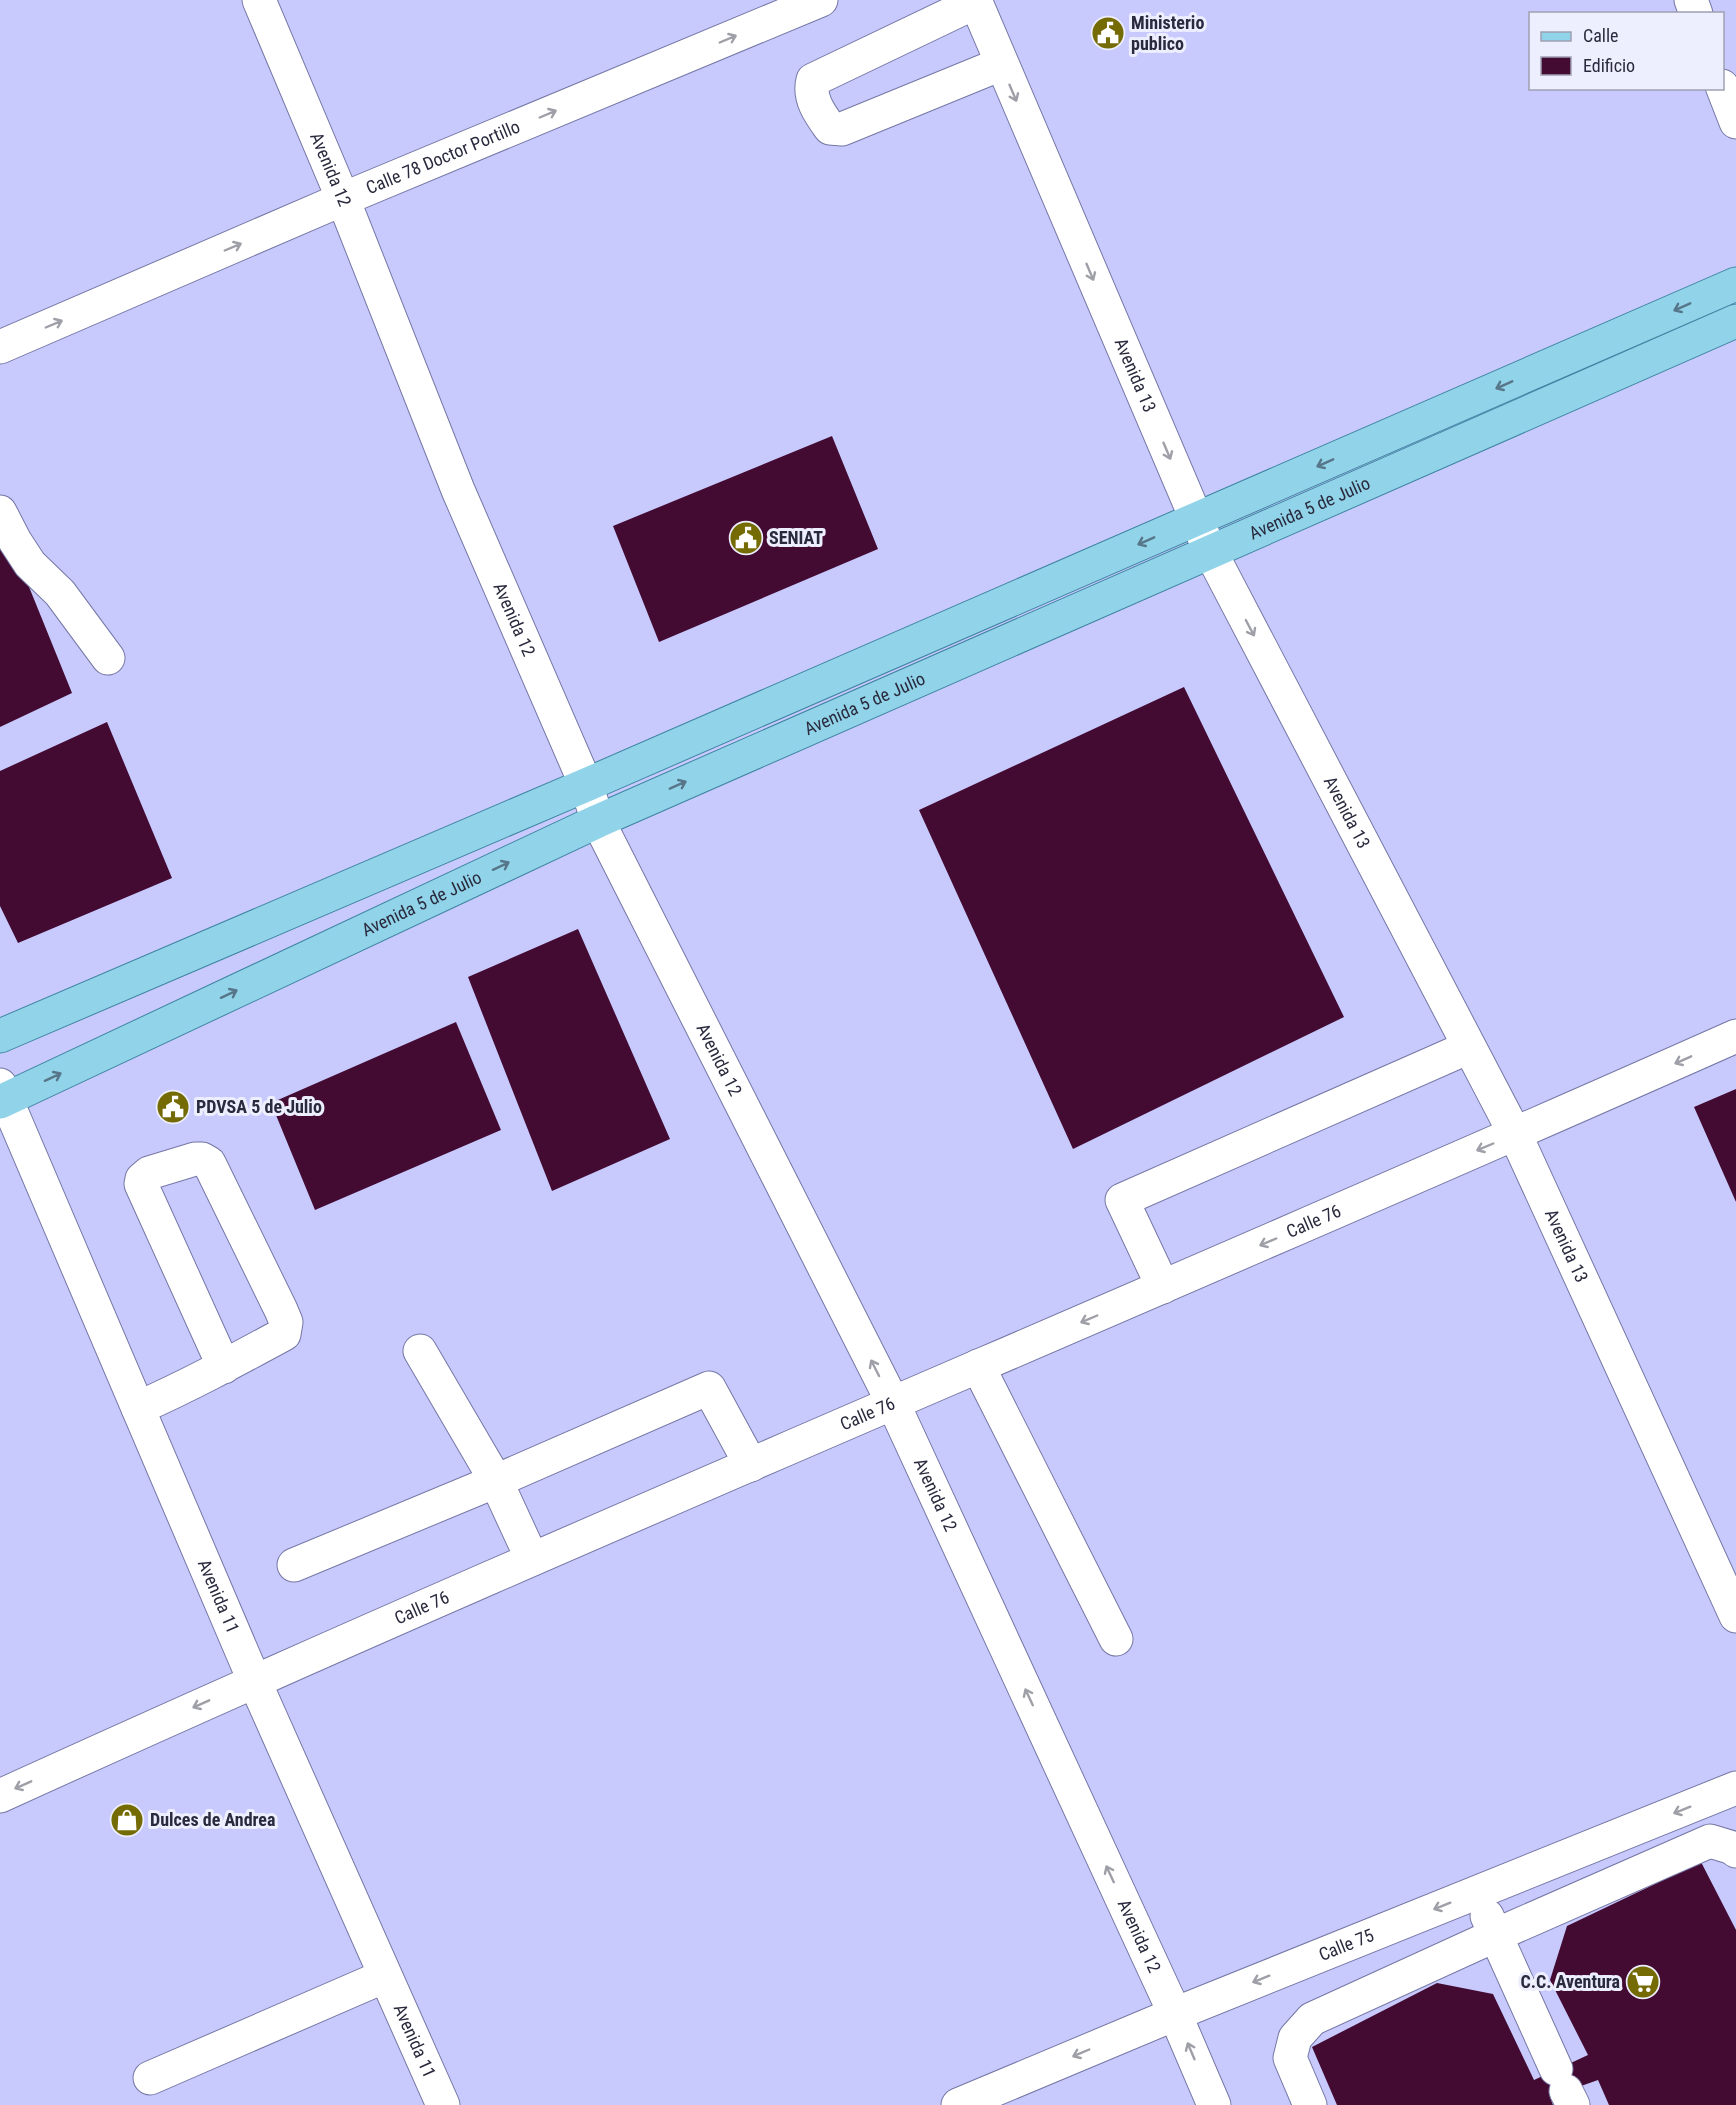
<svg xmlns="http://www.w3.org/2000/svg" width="1736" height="2105" font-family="'Roboto Condensed',sans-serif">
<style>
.building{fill:#430a32}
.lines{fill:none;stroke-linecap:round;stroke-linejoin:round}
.minor-casing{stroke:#7577a5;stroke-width:35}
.major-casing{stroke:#3e84a2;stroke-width:35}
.minor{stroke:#fff;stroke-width:33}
.major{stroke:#91d3e8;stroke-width:33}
.oneway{stroke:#9f9fa8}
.oneway2{stroke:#58768a}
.labels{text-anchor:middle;stroke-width:6;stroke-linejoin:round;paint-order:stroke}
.poi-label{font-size:18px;font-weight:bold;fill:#2a2a3e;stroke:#edeefe;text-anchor:start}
.street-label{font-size:18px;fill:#2a2a3e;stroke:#edeefe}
</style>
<rect width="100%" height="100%" fill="#c8cafd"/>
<path class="building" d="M832,436L878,549L659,642L613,526Z
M8,535L72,693L0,727V539Z
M1184,687L1344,1017L1073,1149L919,810Z
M107,722L172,878L18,943L0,906V771Z
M578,929L670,1139L552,1191L468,977Z
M456,1022L501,1130L315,1210L271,1103Z
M1736,1089V1202L1694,1107Z
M1701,1862L1736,1930V2105H1609L1598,2080L1550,2097L1553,2105H1337L1312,2047L1437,1983L1493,1994L1534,2080L1588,2055L1550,1980L1567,1926Z"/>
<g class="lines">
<defs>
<g id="minor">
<path id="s1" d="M259,0L343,199L458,490L586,785L598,821L893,1403L1175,2014L1214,2105"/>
<path id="s2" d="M975,0L1210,551L1515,1134L1736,1616"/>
<path d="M1691,0L1696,14"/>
<path d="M976,2L813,80C808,98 820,114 830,128L842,129L1001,64"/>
<path d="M1722,86L1736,122"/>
<path id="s3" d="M0,347L343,199L821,0"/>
<path d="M0,512L15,541L30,564L60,593L108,658"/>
<path id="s4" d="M0,1085L254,1680L443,2105"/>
<path d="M1163,1287L1122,1200L1469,1047"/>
<path d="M420,1351L496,1481L532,1559"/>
<path d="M978,1366L1116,1639"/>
<path d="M138,1408C188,1386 236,1360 284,1334L286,1322L281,1310L209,1163L202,1159H195L149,1173L142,1179L141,1184L224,1367"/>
<path d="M294,1565L496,1481L709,1388L751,1465"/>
<path id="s5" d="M0,1796C575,1534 1159,1293 1736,1036"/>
<path d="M1487,1916L1556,2069"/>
<path d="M150,2078L385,1976"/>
<path d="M1566,2091L1573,2105"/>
<path id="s6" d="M958,2105L1175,2014L1736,1788"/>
<path d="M1310,2105L1290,2058L1295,2038L1312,2019L1496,1935L1710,1841L1733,1848L1736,1851"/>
</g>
<g id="major">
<path d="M0,1036L586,785L1736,284"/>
<path id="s7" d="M0,1102L598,821L1736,321"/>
</g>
</defs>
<use href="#minor" class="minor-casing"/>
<use href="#major" class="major-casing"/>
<use href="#minor" class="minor"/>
<use href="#major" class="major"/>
</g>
<defs><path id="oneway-shaft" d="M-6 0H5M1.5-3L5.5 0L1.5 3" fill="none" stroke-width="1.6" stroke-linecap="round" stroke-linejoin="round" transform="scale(1.5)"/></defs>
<g class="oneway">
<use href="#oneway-shaft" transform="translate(728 39) rotate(-23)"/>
<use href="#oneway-shaft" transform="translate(1013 93) rotate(67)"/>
<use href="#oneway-shaft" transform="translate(548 114) rotate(-23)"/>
<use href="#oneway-shaft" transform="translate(233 247) rotate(-23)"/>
<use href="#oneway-shaft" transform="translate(1090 272) rotate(67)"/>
<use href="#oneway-shaft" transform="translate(54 324) rotate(-23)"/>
<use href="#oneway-shaft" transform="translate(1167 451) rotate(67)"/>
<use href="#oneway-shaft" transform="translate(1250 628) rotate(62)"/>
<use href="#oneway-shaft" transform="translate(1683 1060) rotate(156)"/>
<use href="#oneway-shaft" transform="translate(1485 1147) rotate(157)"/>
<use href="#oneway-shaft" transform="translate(1268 1242) rotate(157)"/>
<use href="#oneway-shaft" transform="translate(1089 1319) rotate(157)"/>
<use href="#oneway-shaft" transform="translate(875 1368) rotate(-117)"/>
<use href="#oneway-shaft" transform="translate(1029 1697) rotate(-115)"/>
<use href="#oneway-shaft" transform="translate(201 1704) rotate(156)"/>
<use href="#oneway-shaft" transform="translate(23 1785) rotate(156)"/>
<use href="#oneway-shaft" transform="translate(1682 1810) rotate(158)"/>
<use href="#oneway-shaft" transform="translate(1110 1874) rotate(-115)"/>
<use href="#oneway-shaft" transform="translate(1442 1906) rotate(158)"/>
<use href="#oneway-shaft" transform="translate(1261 1979) rotate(158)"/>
<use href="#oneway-shaft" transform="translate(1191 2051) rotate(-113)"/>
<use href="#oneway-shaft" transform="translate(1081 2053) rotate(157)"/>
</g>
<g class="oneway2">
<use href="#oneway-shaft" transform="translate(1682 307) rotate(156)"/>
<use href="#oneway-shaft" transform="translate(1504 385) rotate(156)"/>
<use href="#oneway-shaft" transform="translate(1325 463) rotate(156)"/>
<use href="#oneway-shaft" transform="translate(1146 541) rotate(156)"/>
<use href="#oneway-shaft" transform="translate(678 785) rotate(-24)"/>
<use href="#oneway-shaft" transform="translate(501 866) rotate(-25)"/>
<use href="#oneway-shaft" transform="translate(229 994) rotate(-25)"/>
<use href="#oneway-shaft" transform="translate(53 1077) rotate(-25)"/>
</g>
<defs>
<symbol id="civic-disc" viewBox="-11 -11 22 22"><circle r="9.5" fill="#756b05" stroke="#edeefe"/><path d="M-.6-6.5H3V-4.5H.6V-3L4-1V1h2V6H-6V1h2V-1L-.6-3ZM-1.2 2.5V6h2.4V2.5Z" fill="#fff"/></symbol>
<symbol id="shop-disc" viewBox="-11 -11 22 22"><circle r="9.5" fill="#756b05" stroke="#edeefe"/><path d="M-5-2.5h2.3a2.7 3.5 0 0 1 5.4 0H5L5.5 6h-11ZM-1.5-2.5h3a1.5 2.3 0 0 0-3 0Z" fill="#fff"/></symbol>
<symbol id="supermarket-disc" viewBox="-11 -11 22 22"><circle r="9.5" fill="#756b05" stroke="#edeefe"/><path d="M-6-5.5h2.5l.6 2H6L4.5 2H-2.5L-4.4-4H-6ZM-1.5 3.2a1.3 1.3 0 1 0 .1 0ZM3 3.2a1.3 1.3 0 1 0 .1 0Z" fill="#fff"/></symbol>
</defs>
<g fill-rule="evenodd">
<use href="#civic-disc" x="1089" y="14" width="38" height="38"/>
<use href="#civic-disc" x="727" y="519" width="38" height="38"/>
<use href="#civic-disc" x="154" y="1088" width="38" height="38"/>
<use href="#shop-disc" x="108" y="1801" width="38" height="38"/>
<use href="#supermarket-disc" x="1624" y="1963" width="38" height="38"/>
</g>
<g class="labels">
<g class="poi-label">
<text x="1131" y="29">Ministerio<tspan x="1131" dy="21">publico</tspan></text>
<text x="769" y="544">SENIAT</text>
<text x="196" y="1113">PDVSA 5 de Julio</text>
<text x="150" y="1826">Dulces de Andrea</text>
<text x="1620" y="1988" text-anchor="end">C.C. Aventura</text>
</g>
<g class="street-label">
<text dy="6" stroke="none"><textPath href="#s3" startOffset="482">Calle 78 Doctor Portillo</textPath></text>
<text dy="6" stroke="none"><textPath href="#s1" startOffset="184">Avenida 12</textPath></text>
<text dy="6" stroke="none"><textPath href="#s2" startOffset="408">Avenida 13</textPath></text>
<text dy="6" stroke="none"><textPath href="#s7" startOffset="1438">Avenida 5 de Julio</textPath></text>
<text dy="6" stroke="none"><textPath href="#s1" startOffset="670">Avenida 12</textPath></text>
<text dy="6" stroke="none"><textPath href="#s7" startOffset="952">Avenida 5 de Julio</textPath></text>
<text dy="6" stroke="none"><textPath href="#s2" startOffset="894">Avenida 13</textPath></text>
<text dy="6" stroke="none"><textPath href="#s7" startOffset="466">Avenida 5 de Julio</textPath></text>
<text dy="6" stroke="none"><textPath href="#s1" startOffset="1156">Avenida 12</textPath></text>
<text dy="6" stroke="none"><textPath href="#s5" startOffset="1434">Calle 76</textPath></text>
<text dy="6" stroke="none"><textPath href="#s2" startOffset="1380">Avenida 13</textPath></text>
<text dy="6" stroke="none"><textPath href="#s5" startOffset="948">Calle 76</textPath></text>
<text dy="6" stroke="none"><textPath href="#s1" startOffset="1642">Avenida 12</textPath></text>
<text dy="6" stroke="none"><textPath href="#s4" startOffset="556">Avenida 11</textPath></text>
<text dy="6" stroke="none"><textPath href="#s5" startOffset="462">Calle 76</textPath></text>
<text dy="6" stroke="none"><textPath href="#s1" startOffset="2128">Avenida 12</textPath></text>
<text dy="6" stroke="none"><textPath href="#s6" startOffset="420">Calle 75</textPath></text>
<text dy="6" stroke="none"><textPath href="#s4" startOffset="1042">Avenida 11</textPath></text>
</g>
</g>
<rect x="1529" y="12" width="195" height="78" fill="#edeefe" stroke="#9fa0b1" stroke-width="1.5"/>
<rect x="1541" y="32" width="30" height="9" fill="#91d3e8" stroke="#9fa0b1" stroke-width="1.5"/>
<text x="1583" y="42" font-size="18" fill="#2a2a3e">Calle</text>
<rect x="1541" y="57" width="30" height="18" fill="#430a32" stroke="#9fa0b1" stroke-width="1.5"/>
<text x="1583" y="72" font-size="18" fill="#2a2a3e">Edificio</text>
</svg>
